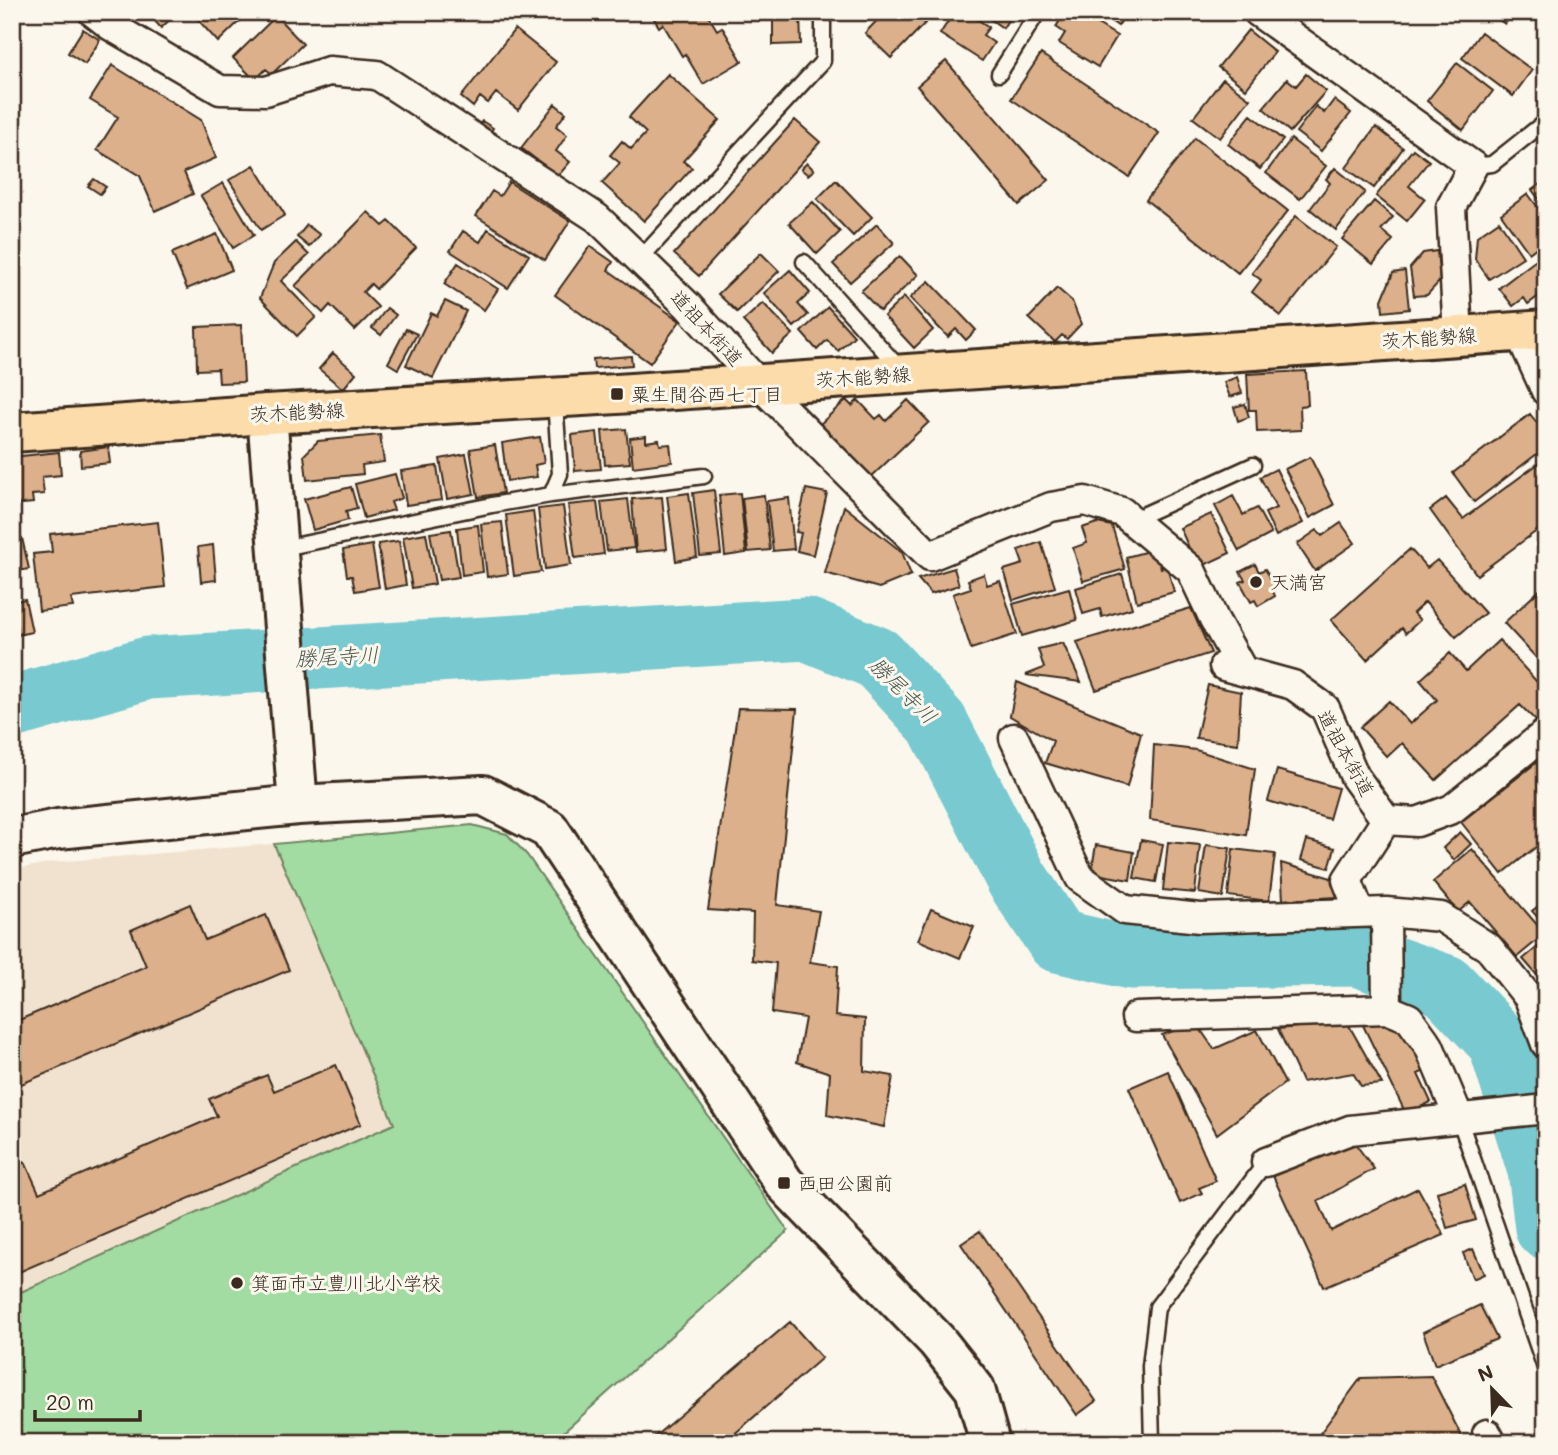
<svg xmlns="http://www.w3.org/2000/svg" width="1558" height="1455" font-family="Mali,'Klee One',sans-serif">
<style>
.built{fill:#f1e2cf}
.green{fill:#a2dca2;stroke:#6e8360;stroke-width:2}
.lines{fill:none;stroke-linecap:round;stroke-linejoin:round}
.river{stroke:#78c9d0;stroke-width:63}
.building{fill:#dbb08b;stroke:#3b2a1e;stroke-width:2}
.lane-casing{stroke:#3b2a1e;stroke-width:19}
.street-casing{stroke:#3b2a1e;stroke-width:33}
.secondary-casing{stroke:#3b2a1e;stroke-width:44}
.primary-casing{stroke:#3b2a1e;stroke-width:44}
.lane{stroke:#fbf7ec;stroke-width:14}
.street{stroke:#fbf7ec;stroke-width:28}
.secondary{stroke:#fbf7ec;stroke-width:38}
.primary{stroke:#fddcac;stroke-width:38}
.poi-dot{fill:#3b2a1e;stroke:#fbf7ec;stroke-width:2.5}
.labels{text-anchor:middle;stroke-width:6;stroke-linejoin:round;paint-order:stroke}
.street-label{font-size:19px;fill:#3b2a1e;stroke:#fbf7ec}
.poi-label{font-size:19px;fill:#3b2a1e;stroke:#fbf7ec;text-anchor:start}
.water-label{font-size:21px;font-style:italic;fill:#4d5a53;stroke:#fbf7ec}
</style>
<rect width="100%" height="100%" fill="#fbf7ec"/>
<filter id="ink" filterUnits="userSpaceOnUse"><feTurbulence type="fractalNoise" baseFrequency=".0143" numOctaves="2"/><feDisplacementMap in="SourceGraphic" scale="14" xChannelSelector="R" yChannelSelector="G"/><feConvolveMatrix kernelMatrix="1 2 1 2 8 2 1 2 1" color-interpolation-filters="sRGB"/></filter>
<g filter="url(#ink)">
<path class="built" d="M274,844L531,1443H12V870L54,862Z"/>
<path class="green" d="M472,825L507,834L527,855L788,1231L557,1438L537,1443H12V1296L394,1124L274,844Z"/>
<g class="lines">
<path class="river" d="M12,707L148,668L806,629L877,658L937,723L1017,879L1058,941L1131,958L1357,955L1446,986L1499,1042L1539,1170L1546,1228"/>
</g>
<path class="building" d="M163,12H178L161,28L154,20Z
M191,12H249L218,42Z
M650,12H706L717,30L722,27L742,61L703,84L685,54L682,56L663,24L659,27Z
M773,12H800L801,44L773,45Z
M885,12H934L935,13L891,58L865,33Z
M954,12H966L989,27L983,35L994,43L982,61L940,34Z
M980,12H1013L1003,28Z
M1065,12H1078L1117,36L1098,67L1059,43L1065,33L1056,27Z
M1098,12H1127L1118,26Z
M1488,12H1513L1505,24Z
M276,16L303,44L272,74L266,69L255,80L233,58Z
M83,29L100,40L85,64L68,53Z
M515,29L556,62L518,110L496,93L488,103L480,97L473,107L461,97Z
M1248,30L1275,52L1246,89L1218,67Z
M1481,32L1532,70L1513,96L1462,58Z
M1041,54L1159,133L1129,177L1011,99Z
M946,61L1049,180L1019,205L917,86Z
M1457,63L1493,91L1463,130L1427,101Z
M112,65L201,120L216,158L184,172L193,194L155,211L140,176L97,150L118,117L90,100Z
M668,74L720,120L683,161L692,168L644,221L602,183L620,163L610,155L622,141L631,149L646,133L629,117Z
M1306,74L1326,91L1290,132L1263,108L1287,79L1296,86Z
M1223,79L1250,99L1220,138L1193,118Z
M1334,100L1351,113L1321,151L1296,132L1316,106L1324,113Z
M555,104L566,113L556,126L567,135L556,151L570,162L558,176L521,148Z
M1251,115L1283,140L1260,169L1228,144Z
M795,120L820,142L699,276L674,254Z
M482,121L493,128L487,137L476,129Z
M1376,127L1403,148L1374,188L1346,168Z
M1195,138L1288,211L1238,273L1146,200Z
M1291,139L1326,166L1300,199L1266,173Z
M1413,149L1429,161L1409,186L1425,199L1407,221L1376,196Z
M807,163L814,170L808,175L801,169Z
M254,165L285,215L261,230L229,180Z
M1335,168L1365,192L1336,230L1310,209L1330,183L1326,179Z
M94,179L106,187L100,194L88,186Z
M836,180L872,217L853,236L817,199Z
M1546,180V208L1532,190Z
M509,182L570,221L545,260L476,216L492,191L500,196Z
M223,183L254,235L233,248L201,196Z
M1528,194L1546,218V240L1529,253L1501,214Z
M1374,201L1393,217L1381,230L1393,240L1373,264L1342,239Z
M813,202L840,232L817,254L789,223Z
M368,212L383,226L389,221L416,248L376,289L371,284L363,292L378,307L355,330L330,305L323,313L295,286Z
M1296,216L1336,247L1281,316L1252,292L1261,280L1252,273Z
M1499,221L1523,257L1489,279L1475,259L1477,236Z
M877,224L894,243L850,282L833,264Z
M307,225L320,235L309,247L297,237Z
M488,229L529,255L508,288L450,251L463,231L480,242Z
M217,234L232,270L187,289L172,253Z
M296,242L309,255L281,281L316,317L297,336L260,298L274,263Z
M590,246L613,262L608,270L680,321L650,363L555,295Z
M1437,251L1440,281L1427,295L1414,296L1410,268L1423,253Z
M761,253L779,271L737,312L718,294Z
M900,256L918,275L880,311L861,291Z
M1540,257L1546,264V297L1543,293L1528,304L1524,298L1513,306L1499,288Z
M458,263L498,289L484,310L444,284Z
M790,270L810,293L798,304L808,315L794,327L764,293Z
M1405,271L1409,309L1383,312L1382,300L1393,273Z
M929,281L976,330L966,340L956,329L948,337L910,298Z
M1057,288L1072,301L1081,324L1067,339L1062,335L1055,342L1029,318Z
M904,297L933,330L914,348L884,316Z
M445,301L466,311L433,378L406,365L431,313L437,316Z
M763,303L793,334L772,353L743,321Z
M828,307L854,336L838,351L827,340L817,350L801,332Z
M387,308L396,315L381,335L372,328Z
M241,325L244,382L219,383L218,369L197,370L196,327Z
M406,329L417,334L398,369L388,363Z
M333,353L356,373L343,389L319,369Z
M631,356L632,365L594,368L593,359Z
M1306,371L1308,405L1300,406L1301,430L1257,432L1256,410H1249L1247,374Z
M1237,377L1242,393L1230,397L1224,382Z
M846,400L852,406L858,400L876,419L881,415L886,421L908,400L929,422L870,478L819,425Z
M1245,404L1249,417L1238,421L1234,407Z
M1530,414L1546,434V447L1474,502L1453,473Z
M626,429L630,463L605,465L602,431Z
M597,432L601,469L575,471L572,435Z
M380,435L384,462L362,465L363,474L307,480L304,455L318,441Z
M646,436V442L659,440L660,445L670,444L672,462L633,467L630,438Z
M540,437L544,463L535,465L537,477L507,481L502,443Z
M495,445L503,493L478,497L470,449Z
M108,447L110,463L81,466L80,451Z
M59,452L61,475L42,477L44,494L32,495L33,503L12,505V457Z
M466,454L474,494L447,499L440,459Z
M1310,457L1334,505L1310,518L1285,469Z
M1546,458V524L1477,575L1430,510L1446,498L1463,519Z
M437,466L442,500L406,505L401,471Z
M1276,469L1303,523L1276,536L1265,513L1276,508L1260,477Z
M395,474L402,498L391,502L394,510L364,518L355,484Z
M351,487L357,508L346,511L348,520L313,530L304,499Z
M806,489L827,493L813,555L797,551L801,533L796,532Z
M714,490L721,554L700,556L693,493Z
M689,493L697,557L676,561L667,496Z
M740,493L746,553L725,556L719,495Z
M764,495L770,550L748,552L742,498Z
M1233,496L1243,515L1257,508L1271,534L1239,551L1215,506Z
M662,497L667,549L636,552L632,499Z
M789,498L794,549L773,551L767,501Z
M628,499L634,548L607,551L601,502Z
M597,502L604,554L575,558L568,505Z
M563,506L571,565L545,569L538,509Z
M844,506L902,552L911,575L879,588L825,573Z
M533,511L541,572L514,576L506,515Z
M1211,514L1230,553L1198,568L1180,528Z
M158,522L165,587L71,598L73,607L39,611L33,554L52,552L50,534Z
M502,522L508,574L487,577L481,524Z
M1097,523L1112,526L1125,569L1083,581L1073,548L1087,543L1082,528Z
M1341,523L1355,543L1315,571L1297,544L1317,530L1322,536Z
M478,525L483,572L462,575L457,528Z
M451,530L459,577L439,580L430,533Z
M426,533L435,584L412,588L403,537Z
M22,538L29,569L12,572V540Z
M399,541L406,585L385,589L378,544Z
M1041,542L1055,587L1013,600L1004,570L1023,564L1018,550Z
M213,545L216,580L201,582L198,547Z
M372,545L379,587L355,591L352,576H347L343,550Z
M1156,549L1161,568L1167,566L1174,592L1137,602L1126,557Z
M1410,549L1427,568L1437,560L1485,613L1456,637L1425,602L1413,613L1420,620L1406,633L1402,628L1367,660L1331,620Z
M1255,564L1259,572L1265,569L1276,587L1272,589L1275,596L1258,606L1255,600L1251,602L1240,582L1245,580L1240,572Z
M954,568L959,585L931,594L918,579Z
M984,574L987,585L1000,581L1017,634L971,649L953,594L971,588L968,580Z
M1122,574L1132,608L1102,617L1100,609L1083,614L1076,588Z
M1546,584V658L1541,663L1504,623Z
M1069,588L1077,620L1022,636L1013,604Z
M25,599L32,632L12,636V602Z
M1191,608L1211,653L1096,690L1077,642Z
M1499,640L1546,692V716L1538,723L1520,705L1436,780L1402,743L1387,757L1360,727L1389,701L1410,724L1437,700L1420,680L1450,653L1466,671Z
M1063,643L1081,682L1026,675L1044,668L1038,649Z
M1017,682L1141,733L1127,787L1045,763L1053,741L1010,716Z
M1208,685L1241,692L1238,744L1196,738Z
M738,708L797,709L777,905L819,911L810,962L838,966L835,1016L865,1019L864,1071L893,1076L884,1127L827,1115L830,1073L797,1062L805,1018L772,1013L776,963L752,960L753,913L708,910Z
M1154,745L1196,750L1255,769L1246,835L1150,820Z
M1546,755V839L1502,874L1461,822Z
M1277,770L1338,788L1329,819L1268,801Z
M1460,832L1471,844L1454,860L1443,848Z
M1141,840L1163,844L1156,882L1134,878Z
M1307,840L1335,848L1329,868L1301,860Z
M1168,842L1200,845L1195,893L1163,890Z
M1096,845L1134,852L1130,880L1091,873Z
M1206,845L1230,848L1223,897L1199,893Z
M1233,849L1275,854L1269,901L1228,896Z
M1472,849L1545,934L1517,957L1470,902L1458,912L1433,882Z
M1281,863L1338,880L1339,897L1283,900Z
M1546,900V927L1532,911Z
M190,904L205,940L266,915L289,970L12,1088V1023L146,966L131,930Z
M931,909L974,927L960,958L918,940Z
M1546,940V997L1537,986L1543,982L1523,959Z
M1360,1019L1404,1021L1427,1070L1418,1074L1431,1102L1406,1114Z
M1347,1022L1382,1084L1361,1086L1353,1073L1302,1082L1278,1029Z
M1196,1023L1214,1049L1257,1030L1285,1083L1217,1134L1162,1035Z
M336,1065L361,1124L12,1275V1167L25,1162L39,1193L217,1116L209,1099L267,1075L274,1091Z
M1168,1071L1216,1181L1199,1188L1202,1193L1180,1203L1129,1088Z
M1354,1142L1374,1169L1318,1201L1331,1231L1418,1188L1444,1235L1324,1287L1273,1176Z
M1465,1184L1476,1220L1447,1228L1437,1192Z
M980,1231L1096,1401L1077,1415L961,1244Z
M1473,1249L1484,1274L1473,1279L1463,1253Z
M1480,1305L1497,1339L1435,1365L1423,1332Z
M790,1322L822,1358L724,1443H647Z
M1431,1376L1463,1439V1443H1318V1436L1361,1378Z"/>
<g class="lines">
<defs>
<path id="lane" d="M999,74L1038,12
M1473,166L1492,164L1546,121
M640,259L823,61V12
M804,262L901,370
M551,495L704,476
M1132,520L1253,465
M279,549L492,505L551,495L560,474L555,400
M1459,1118L1546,1371
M1152,1443L1150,1366L1157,1307L1266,1162"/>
<path id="street" d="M93,12L111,26L220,90L266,91L329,71L377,75L597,218L688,306L759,384L930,556L1051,507L1085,501L1122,512L1191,570L1214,619L1243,671
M1258,12L1473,166L1451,207L1458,336
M1519,332L1546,391
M1224,666L1293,685L1325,708L1355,777L1386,820L1417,822L1452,809L1546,733
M1014,738L1080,878L1125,910L1200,918L1386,912L1441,917L1489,948L1529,998L1546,1044
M1386,912L1387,1009
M1360,913L1347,880L1386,820
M1136,1017L1387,1009L1409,1018L1429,1046L1459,1118
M1266,1162L1350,1130L1546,1109
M1487,1434L1492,1443"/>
<path id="secondary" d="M267,414L298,805
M12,838L58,829L298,805L483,795L549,829L784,1183L937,1341L975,1389L990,1443"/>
<path id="primary" d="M12,432L267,414L617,394L1546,330"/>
</defs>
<use href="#lane" class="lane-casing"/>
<use href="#street" class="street-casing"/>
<use href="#secondary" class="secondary-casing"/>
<use href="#primary" class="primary-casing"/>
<use href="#lane" class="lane"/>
<use href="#street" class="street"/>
<use href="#secondary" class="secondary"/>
<use href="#primary" class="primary"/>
</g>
</g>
<g class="poi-dot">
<rect x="610" y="387" width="14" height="14" rx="3.5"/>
<circle cx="1256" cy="582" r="7"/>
<rect x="777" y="1176" width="14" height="14" rx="3.5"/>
<circle cx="237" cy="1283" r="7"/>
</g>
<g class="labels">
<g class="street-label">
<text transform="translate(707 328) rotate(47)" y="7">道祖本街道</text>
<text transform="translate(1429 338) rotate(-4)" y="7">茨木能勢線</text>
<text transform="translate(863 377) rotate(-4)" y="7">茨木能勢線</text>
<text transform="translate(297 412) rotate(-3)" y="7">茨木能勢線</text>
<text transform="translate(1346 753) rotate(61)" y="7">道祖本街道</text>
</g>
<g class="poi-label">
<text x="631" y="401">粟生間谷西七丁目</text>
<text x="1270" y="589">天満宮</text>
<text x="798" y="1190">西田公園前</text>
<text x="251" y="1290">箕面市立豊川北小学校</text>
</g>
<g class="water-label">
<text transform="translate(337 657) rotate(-3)" y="7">勝尾寺川</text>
<text transform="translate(903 691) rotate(45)" y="7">勝尾寺川</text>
</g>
</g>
<rect width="1558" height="1455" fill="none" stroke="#fbf7ec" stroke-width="42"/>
<rect x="21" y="21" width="1516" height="1413" fill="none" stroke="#3b2a1e" stroke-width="2.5" filter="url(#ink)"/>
<g transform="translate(1492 1389) rotate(337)" stroke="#fbf7ec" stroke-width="5" paint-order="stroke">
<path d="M0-5L12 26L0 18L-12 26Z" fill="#3b2a1e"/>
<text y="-10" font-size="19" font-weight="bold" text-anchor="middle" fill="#3b2a1e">N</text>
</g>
<path d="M35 1410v10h105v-10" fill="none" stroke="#3b2a1e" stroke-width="3.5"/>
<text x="46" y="1410" font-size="21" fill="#3b2a1e" stroke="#fbf7ec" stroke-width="5" paint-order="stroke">20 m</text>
</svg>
